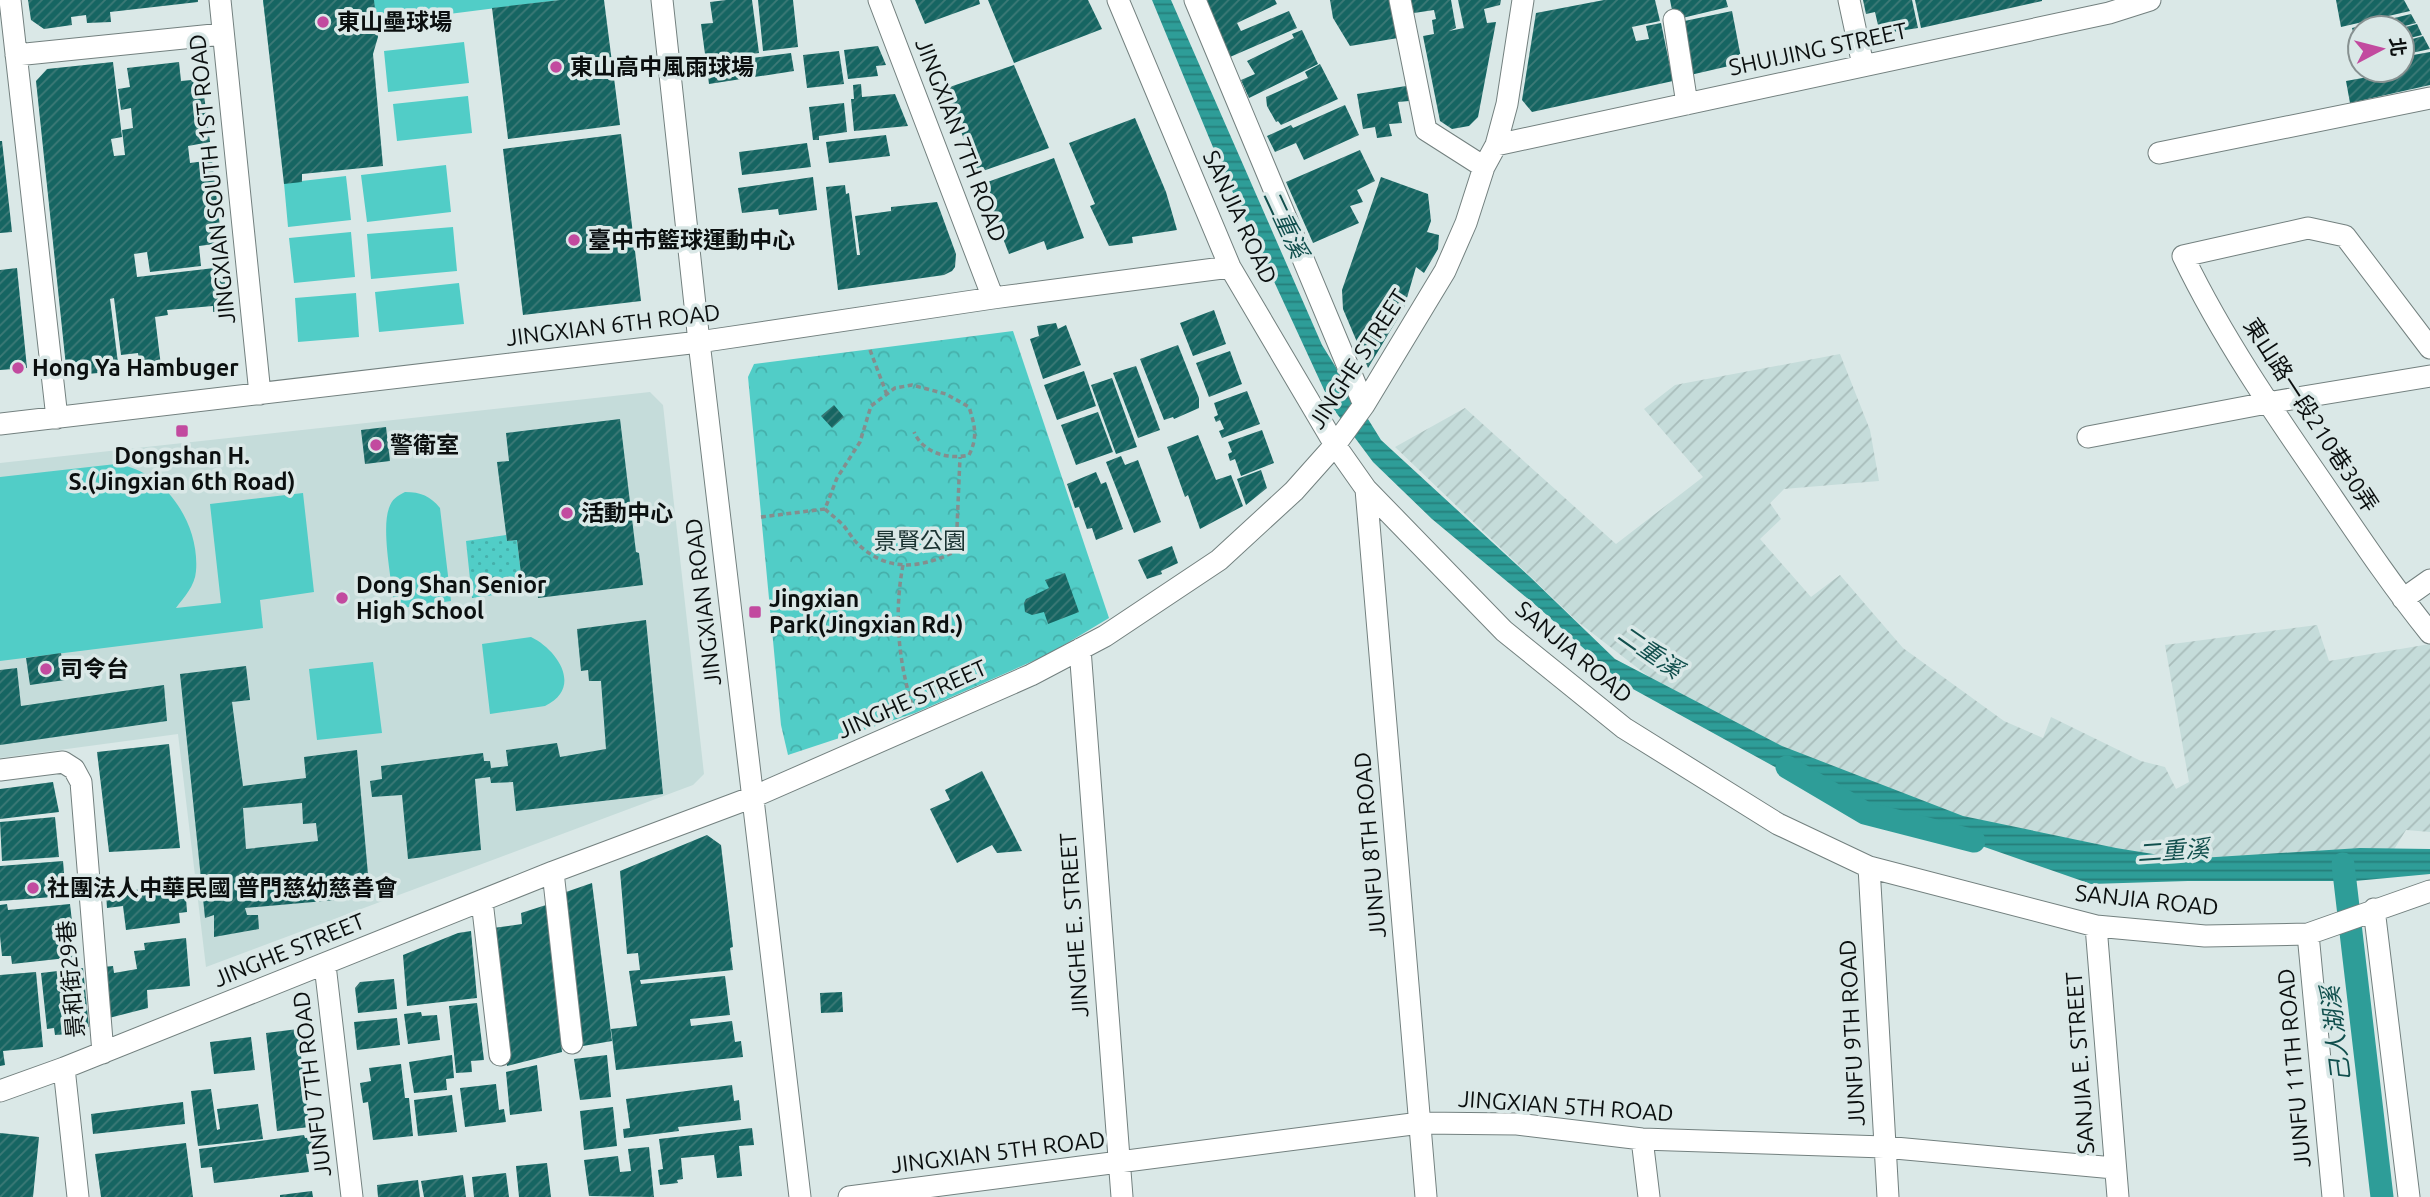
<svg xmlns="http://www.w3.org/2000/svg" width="2430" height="1197" font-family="Ubuntu,'Noto Sans TC',sans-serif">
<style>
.built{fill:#c5dcda}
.industrial{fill:url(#industrial-furrows)}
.grass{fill:url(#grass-dots)}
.park{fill:url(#park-crowns)}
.garden{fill:#51cdc7}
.water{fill:url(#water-rules)}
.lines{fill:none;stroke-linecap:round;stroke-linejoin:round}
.canal{stroke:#2e9d98;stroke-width:23}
.building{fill:url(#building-hatch);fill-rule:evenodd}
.minor-casing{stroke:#73807f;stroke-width:23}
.path{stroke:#848e8e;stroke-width:3.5;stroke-dasharray:5 3.5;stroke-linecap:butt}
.minor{stroke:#fff;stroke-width:21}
.poi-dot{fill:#c24a9f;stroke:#dae8e7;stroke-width:2.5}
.labels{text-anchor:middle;stroke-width:7;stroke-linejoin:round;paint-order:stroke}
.poi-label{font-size:23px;font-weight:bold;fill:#0b0f0f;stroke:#dae8e7;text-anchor:start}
.street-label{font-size:23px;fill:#0b0f0f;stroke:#dae8e7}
.park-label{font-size:23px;fill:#1b3332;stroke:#dae8e7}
.water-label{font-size:24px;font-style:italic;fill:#114f4d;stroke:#dae8e7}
</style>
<defs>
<pattern id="industrial-furrows" width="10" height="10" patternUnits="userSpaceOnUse" patternTransform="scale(1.75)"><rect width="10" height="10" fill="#c5dcda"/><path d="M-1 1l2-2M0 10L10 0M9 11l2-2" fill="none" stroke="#a8bcba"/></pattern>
<pattern id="grass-dots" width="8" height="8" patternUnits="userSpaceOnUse" patternTransform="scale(1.75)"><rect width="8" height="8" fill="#51cdc7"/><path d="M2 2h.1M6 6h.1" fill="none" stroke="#45afaa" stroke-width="1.8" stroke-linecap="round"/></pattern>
<pattern id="park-crowns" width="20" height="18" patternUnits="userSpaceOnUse" patternTransform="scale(1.75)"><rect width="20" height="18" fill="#51cdc7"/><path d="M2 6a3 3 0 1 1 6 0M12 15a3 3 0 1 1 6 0" fill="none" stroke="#45afaa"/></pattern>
<pattern id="water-rules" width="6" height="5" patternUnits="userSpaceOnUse" patternTransform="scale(1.75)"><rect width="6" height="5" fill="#2e9d98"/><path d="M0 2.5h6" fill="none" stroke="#257e7a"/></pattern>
<pattern id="building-hatch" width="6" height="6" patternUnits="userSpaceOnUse" patternTransform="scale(1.75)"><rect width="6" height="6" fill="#166562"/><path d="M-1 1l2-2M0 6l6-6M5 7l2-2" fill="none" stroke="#3e7a77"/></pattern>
</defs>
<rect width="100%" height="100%" fill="#dae8e7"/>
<path class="built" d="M650,392L663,405L704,774L693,785L206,967L178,734L0,758V463Z"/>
<path class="industrial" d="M1840,354L1870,430L1879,481L1784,489L1770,503L1781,519L1760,539L1811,597L1840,575L1903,648L2004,721L2043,738L2051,717L2141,761L2165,767L2176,789L2189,782L2165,645L2317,625L2329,661L2430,644V832L2406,830L2385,864L2198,878L1983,837L1719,731L1578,622L1395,447L1465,408L1616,544L1703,477L1644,409L1675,385Z"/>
<path class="grass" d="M506,535L507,541L517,540L523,591L472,598L466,541Z"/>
<path class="park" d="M1013,331L1109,618L1049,654L915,713L788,755L781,725L748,377L754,364Z"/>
<path class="garden" d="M263,0H560L268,37Z
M464,42L469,83L388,92L384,51Z
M468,96L472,133L397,141L393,104Z
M446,165L451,212L367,222L361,175Z
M346,176L351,220L288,227L284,183Z
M453,227L457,271L371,279L367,234Z
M351,232L355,277L294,283L289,238Z
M459,283L464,324L379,332L375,292Z
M356,293L359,337L298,342L295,298Z
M116,464C164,470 200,523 196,571C195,586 184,597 176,608L221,603L210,504L303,493L314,592L260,600L263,628L0,661V477Z
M405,492C421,492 430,496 440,508L451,601L395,609C392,584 381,529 389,508C392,499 397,496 405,492Z
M531,637C558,650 583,688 545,706L490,714L482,644Z
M373,662L382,733L317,740L309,669Z"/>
<path class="water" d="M1152,0H1171L1322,345L1381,440L1529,576L1615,659L1782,746L1963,816L2116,848L2184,859L2360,848L2430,849V874L2355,881H2188L2091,884L1953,836L1775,767L1622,683L1539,608L1432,519L1373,462L1332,407L1222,169Z"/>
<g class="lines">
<path class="canal" d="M1787,767L1865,813L1974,841
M2343,864L2382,1197"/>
</g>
<path class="building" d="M28,0H198V2L110,12L111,22L87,23L86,15L71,17L72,25L44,29L31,20Z
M263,0H374L378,37L373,54L383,166L302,174V182L284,184Z
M560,0H604L620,125L508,139L492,8Z
M726,0H752L759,53L719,58V62L791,53L794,71L709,84L701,24L713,23L710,2Z
M758,0H793L798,47L763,51Z
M915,0H979L980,4L925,24Z
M988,0H1088L1102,29L1014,63Z
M1205,0H1275L1277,4L1237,23L1241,31L1289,11L1297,28L1230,57Z
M1330,0H1390L1398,38L1350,46L1333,18Z
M1411,0H1451L1456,28L1449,31L1464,28L1458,0H1501L1500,5L1484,9L1487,23L1496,22L1478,117L1469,126L1452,129L1440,121L1423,36L1434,34L1432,20L1436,19L1434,10L1414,13Z
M1604,0H1655L1660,21L1632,27L1636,41L1649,39L1646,26L1661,23L1673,81L1532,112L1522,100L1536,13Z
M1670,0H1726L1728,7L1674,20Z
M1863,0H1912L1918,28L1880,34L1875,12L1866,14Z
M1915,0H2042V1L1921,28Z
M2336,0H2404L2410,11L2341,27Z
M1732,11L1742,63L1686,76L1675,23Z
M2411,14L2416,23L2397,28H2360V37L2355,39L2352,28Z
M2417,24L2422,35L2402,40V28Z
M1302,30L1318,64L1249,98L1241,80L1255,74L1247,61L1294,38L1292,34Z
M2423,36L2430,49L2402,55V42Z
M878,46L886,65L876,66L878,76L848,79L844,50Z
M839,51L844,84L807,88L803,55Z
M2430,52V85L2350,103L2346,81L2379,75L2378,70H2402V57Z
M113,62L122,137L111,139L114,156L125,155L122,130L133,128L131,108L121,110L118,89L130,87L127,68L179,62L181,81L202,79L210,142L188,146L190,163L212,160L222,243L199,246L201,266L150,272L147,252L134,254L137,277L223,267L228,310L213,312V306L167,310L168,315L155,317L161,366L140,369L138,353L121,355L114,298L110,299L119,371L77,375L66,366L36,81L47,69Z
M1320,64L1338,99L1281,125L1278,121L1276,122L1267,106L1266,97L1308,78L1305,72Z
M1014,65L1049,148L977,173L960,129L953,131L938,91Z
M861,84L862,97L895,94L908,126L854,131L851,99H854L853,85Z
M1406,86L1409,101L1398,102L1402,123L1389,124L1392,136L1377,138L1375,127L1363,129L1357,94Z
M844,103L847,132L819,136V140H813L809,107Z
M1345,105L1359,135L1304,160L1296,143L1275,152L1267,136L1291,125L1293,128Z
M1135,118L1166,192L1177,230L1132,237L1133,243L1109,246L1090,206L1095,204L1069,143Z
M621,134L641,301L523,315L503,149Z
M886,135L890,156L829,163L826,142Z
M0,141H2L12,232L0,233Z
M807,143L811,167L742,175L739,152Z
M1360,150L1375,181L1357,190L1363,202L1350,206L1359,223L1313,243L1286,182Z
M1054,158L1084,238L1047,250L1044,241L1009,254L982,184Z
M813,177L817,210L779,215L778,209L742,213L738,188Z
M1381,177L1428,194L1431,221L1427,232L1439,235L1438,249L1424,273L1416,267L1404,308L1368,368L1343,309L1342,290Z
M845,185L846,194L849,193L857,255H860L855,216L891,211V207L937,202L956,254L955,267L952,271L944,275L838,290L826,187Z
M17,268L27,368L0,370V270Z
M1214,310L1226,344L1193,356L1180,323Z
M1056,323L1058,329L1066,325L1081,365L1043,379L1030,339L1039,336L1037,326Z
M1178,345L1199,398V408L1174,419L1173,417L1164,420L1140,359Z
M1230,351L1242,384L1209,397L1196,363Z
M1136,366L1160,430L1138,438L1113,373Z
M1084,371L1096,406L1057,420L1044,385Z
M1112,378L1137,447L1116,454L1091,385Z
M1247,391L1260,424L1222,438L1219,431L1224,429L1220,420L1216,422L1214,417L1218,415L1214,403Z
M834,405L844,417L832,428L821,416Z
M1098,412L1113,452L1076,465L1061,425Z
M620,419L636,552L639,553L643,585L538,598L537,588L523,591L517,540L507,541L497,462L509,461L506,433Z
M386,427L390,461L365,464L361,430Z
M1262,430L1274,463L1241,476L1235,459L1230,461L1228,454L1232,452L1228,442Z
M1198,435L1216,480L1231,475L1243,506L1200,529L1188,495L1185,497L1167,447Z
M1121,456L1125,465L1138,460L1161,522L1134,533L1106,462Z
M1261,470L1267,488L1246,505L1237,479Z
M1096,472L1101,484L1106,482L1123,529L1096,540L1092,528L1087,529L1079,507L1075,508L1067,484Z
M1172,546L1178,563L1161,571L1162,574L1147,579L1138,560Z
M1065,573L1079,612L1048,624L1044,612L1032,615L1025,612L1024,603L1026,599L1049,588L1045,580Z
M646,620L663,794L516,811L513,782L491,783L490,777L475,779L481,850L408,859L402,795L372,797L370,781L382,779L381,766L483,753L484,761H490L491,768L508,766L506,750L557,743L560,757L606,749L601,681H589L588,670L581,671L577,629Z
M61,653L65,680L30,685L26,658Z
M246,666L250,700L232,702L243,786L306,778L304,757L357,750L370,897L245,908L247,915H258L259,929L214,937V915L205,918L180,674ZM302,803L303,824L316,823L318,841L246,849L243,808Z
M17,668L21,706L164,685L167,721L0,745V670Z
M169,744L180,848L109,852L97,752Z
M982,771L1022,851L997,853L992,845L957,863L930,809L950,800L945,790Z
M53,782L59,812L0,819V789Z
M55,817L59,857L2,861L0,822Z
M707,835L721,845L733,947L730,948L733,970L640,980L641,984L725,976L730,1015L690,1019L691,1026L732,1021L735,1042L741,1041L743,1057L616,1070L611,1029L637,1026L629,971L640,970L638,953L627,954L620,871Z
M63,861L66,896L0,901V866Z
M592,883L612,1041L583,1046L566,892Z
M142,889L176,891L177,900L186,898L187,912L179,913L180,923L126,930L123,906L107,908L106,894Z
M7,904L8,910L70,904L73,930L60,932L61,939L73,938L76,957L12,964L11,956H2L0,936V905Z
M546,905L562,1052L507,1066L493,928L522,924L521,913Z
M471,931L477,998L407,1006L403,955L458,933Z
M186,938L190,986L147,990L148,1008L109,1018L103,967L113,966L114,973L137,969L134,951L145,950L144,943Z
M83,968L89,1027H82L83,1033L55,1035L54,1028L47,1029L41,973Z
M36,972L43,1047L3,1051L5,1065L0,1066V975Z
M394,979L397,1009L358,1013L355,988L360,982Z
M842,992L843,1012L821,1013L820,993Z
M477,1003L484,1060L471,1061L472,1072L456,1073L449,1006Z
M421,1012L422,1016L437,1015L440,1040L408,1044L404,1014Z
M397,1018L400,1045L357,1050L354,1022Z
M298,1029L309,1127L277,1131L266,1033Z
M251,1037L255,1070L214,1074L210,1042Z
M452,1055L454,1078L446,1079L447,1090L414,1093L409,1062Z
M607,1055L611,1097L580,1100L574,1059Z
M401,1064L405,1098H409L413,1136L373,1140L368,1102L363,1103L360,1083L371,1081L369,1068Z
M537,1065L542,1111L510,1115L506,1072Z
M496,1084L499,1110L504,1109L506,1122L465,1127L460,1088Z
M732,1085L734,1101L739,1100L741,1120L678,1127L679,1131L624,1138L623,1129L630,1128L626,1099Z
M211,1089L217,1130L220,1129L217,1109L258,1104L263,1139L198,1146L191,1091Z
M452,1095L457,1132L418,1136L414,1100Z
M183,1102L185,1124L93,1134L91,1114Z
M613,1107L617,1146L584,1150L580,1111Z
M752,1128L754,1145L739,1146L742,1176L717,1178L714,1155L681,1158L683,1179L677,1180L678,1183L660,1185L658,1170L663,1169L659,1139Z
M0,1133L39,1137L33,1197H0Z
M304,1135L305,1138L316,1137L318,1153L306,1154L309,1172L214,1183L212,1167L201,1168L199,1149Z
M186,1143L193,1197H101L95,1154Z
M649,1147L654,1197L589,1196L584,1160L618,1156L620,1172L631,1171L628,1149Z
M547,1163L551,1197H519L516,1166Z
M506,1173L509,1197H474L472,1177Z
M463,1175L466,1197H424L421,1181Z
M418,1180L420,1197H378L377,1185Z
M312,1191L313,1197H280V1195Z"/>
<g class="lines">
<defs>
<path id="minor" d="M10,0L57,418
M220,0L260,394
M662,0L699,342L800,1197
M879,0L993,298
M1118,0L1230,267L1335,445L1366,489L1504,631L1624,728L1778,824L1869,867L2096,926L2205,936L2308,934L2430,891
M1195,0L1364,405
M1400,0L1426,130L1484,167
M1849,0L1863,65
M1674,20L1687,104
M16,55L223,34
M1496,145L2109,13L2150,0
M2159,153L2430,98
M2430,348L2345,236L2308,228L2183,256C2222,337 2273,411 2324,485C2358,535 2392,586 2430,633
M0,424L699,342L993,298L1230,267
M2088,437L2267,403L2430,376
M1366,489L1426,1197
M2403,599L2430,580
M1080,649L1122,1197
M0,770L63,762L74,769L81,782L103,1053
M1869,867L1888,1197
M553,872L572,1043
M482,901L500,1055
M2374,909L2409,1197
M2096,926L2118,1197
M2308,934L2333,1197
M325,965L352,1197
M64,1068L78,1197
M0,1091L64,1068L553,872L753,797L1031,675L1105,636L1219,560L1294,491L1335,445L1364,405L1445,271L1466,223L1484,167L1496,145L1507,104L1523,0
M1642,1139L1649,1197
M849,1197L1420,1123L1517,1124L1642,1139L1884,1147L2114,1168"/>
</defs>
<use href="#minor" class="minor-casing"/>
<path class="path" d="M870,350L887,395
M825,509C830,514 836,518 842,524C848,530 852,539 859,545C889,573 922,568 956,551L960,457
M761,517L825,509L837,478L860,442L871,406L895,388L912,385L946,394L969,407C975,426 978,437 969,455C948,460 923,453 914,432
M903,565C894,612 898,659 912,705"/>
<use href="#minor" class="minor"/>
</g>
<g class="poi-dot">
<circle cx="323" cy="22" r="7"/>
<circle cx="556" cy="67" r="7"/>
<circle cx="574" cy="240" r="7"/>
<circle cx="18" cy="368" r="7"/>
<rect x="175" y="424" width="14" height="14" rx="3.5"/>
<circle cx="376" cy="445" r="7"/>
<circle cx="567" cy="513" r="7"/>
<circle cx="342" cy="598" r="7"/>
<rect x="748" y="605" width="14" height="14" rx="3.5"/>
<circle cx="46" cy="669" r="7"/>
<circle cx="33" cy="888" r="7"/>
</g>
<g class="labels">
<g class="poi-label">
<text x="337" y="30">東山壘球場</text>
<text x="570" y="75">東山高中風雨球場</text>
<text x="588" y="248">臺中市籃球運動中心</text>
<text x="32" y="376">Hong Ya Hambuger</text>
<text x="390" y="453">警衛室</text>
<text x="182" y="464" text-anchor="middle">Dongshan H.<tspan x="182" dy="26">S.(Jingxian 6th Road)</tspan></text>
<text x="581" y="521">活動中心</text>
<text x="356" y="593">Dong Shan Senior<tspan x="356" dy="26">High School</tspan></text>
<text x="769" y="607">Jingxian<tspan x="769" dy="26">Park(Jingxian Rd.)</tspan></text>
<text x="60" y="677">司令台</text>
<text x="47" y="896">社團法人中華民國 普門慈幼慈善會</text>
</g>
<g class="street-label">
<text transform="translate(1818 49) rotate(-12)" y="8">SHUIJING STREET</text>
<text transform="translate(961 140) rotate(69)" y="8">JINGXIAN 7TH ROAD</text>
<text transform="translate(212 179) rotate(-96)" y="8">JINGXIAN SOUTH 1ST ROAD</text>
<text transform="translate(1240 217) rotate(65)" y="8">SANJIA ROAD</text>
<text transform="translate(613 325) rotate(-7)" y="8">JINGXIAN 6TH ROAD</text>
<text transform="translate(1358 359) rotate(-57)" y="8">JINGHE STREET</text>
<text transform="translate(2311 415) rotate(57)" y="8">東山路一段210巷30弄</text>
<text transform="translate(703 602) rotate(-97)" y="8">JINGXIAN ROAD</text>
<text transform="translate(1574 652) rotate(40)" y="8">SANJIA ROAD</text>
<text transform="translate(912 699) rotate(-24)" y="8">JINGHE STREET</text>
<text transform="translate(1370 845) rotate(-95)" y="8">JUNFU 8TH ROAD</text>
<text transform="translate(2147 900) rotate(6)" y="8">SANJIA ROAD</text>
<text transform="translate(1074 925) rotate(-94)" y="8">JINGHE E. STREET</text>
<text transform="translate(289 950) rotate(-22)" y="8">JINGHE STREET</text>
<text transform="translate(71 979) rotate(-95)" y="8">景和街29巷</text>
<text transform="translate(1852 1033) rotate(-93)" y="8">JUNFU 9TH ROAD</text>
<text transform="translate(2080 1063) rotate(-94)" y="8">SANJIA E. STREET</text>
<text transform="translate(2294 1068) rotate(-95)" y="8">JUNFU 11TH ROAD</text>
<text transform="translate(312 1084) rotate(-97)" y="8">JUNFU 7TH ROAD</text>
<text transform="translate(1566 1106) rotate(4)" y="8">JINGXIAN 5TH ROAD</text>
<text transform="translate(998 1152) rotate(-7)" y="8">JINGXIAN 5TH ROAD</text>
</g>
<g class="park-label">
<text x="920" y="549">景賢公園</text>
</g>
<g class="water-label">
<text transform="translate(1285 224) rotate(65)" y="8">二重溪</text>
<text transform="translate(1650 652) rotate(35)" y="8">二重溪</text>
<text transform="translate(2173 851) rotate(-4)" y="8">二重溪</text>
<text transform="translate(2336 1034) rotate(-97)" y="8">己人湖溪</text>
</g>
</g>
<g transform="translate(2381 49) rotate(83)"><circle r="33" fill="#dae8e7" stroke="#879191" stroke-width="2"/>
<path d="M0-5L12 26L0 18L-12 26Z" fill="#c24a9f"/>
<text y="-10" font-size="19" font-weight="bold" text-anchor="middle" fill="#0b0f0f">北</text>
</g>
</svg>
